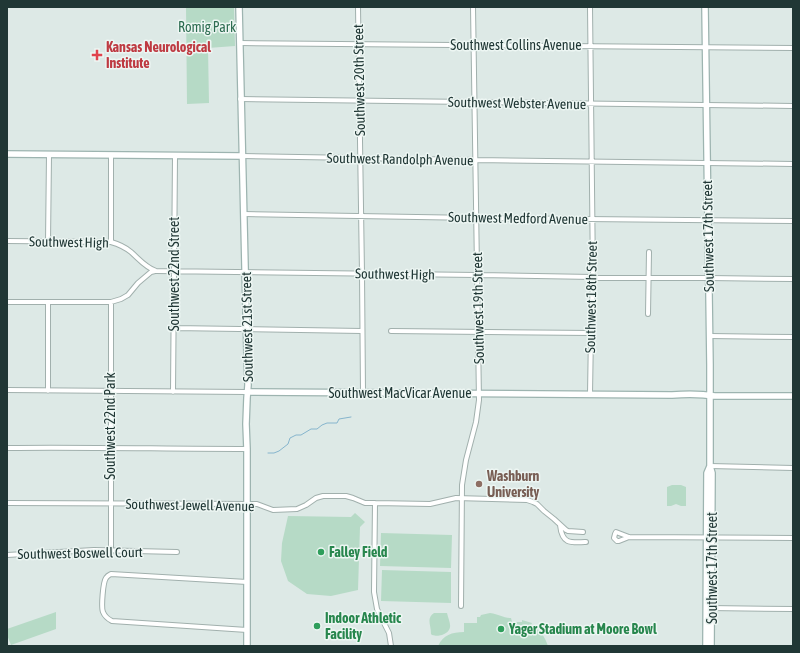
<svg xmlns="http://www.w3.org/2000/svg" width="800" height="653" font-family="'Asap Condensed',sans-serif">
<style>
.green{fill:#b6dac6}
.lines{fill:none;stroke-linecap:round;stroke-linejoin:round}
.stream{stroke:#86b5cd;stroke-width:1}
.street-casing{stroke:#a1b0ad;stroke-width:6}
.secondary-casing{stroke:#9db4b0;stroke-width:8}
.street{stroke:#fff;stroke-width:4}
.secondary{stroke:#fff;stroke-width:5.5}
.health-dot{fill:#e0444e;stroke:#edf6f3;stroke-width:1.5}
.education-dot{fill:#8d6e63;stroke:#edf6f3;stroke-width:1.5}
.leisure-dot{fill:#2e9e5b;stroke:#edf6f3;stroke-width:1.5}
.labels{text-anchor:middle;stroke-width:3;stroke-linejoin:round;paint-order:stroke}
.park-label{font-size:14px;fill:#2c6c50;stroke:#edf6f3}
.street-label{font-size:14px;fill:#203735;stroke:#edf6f3}
.health-label{font-size:14px;font-weight:bold;fill:#be3a42;stroke:#edf6f3;text-anchor:start}
.education-label{font-size:14px;font-weight:bold;fill:#785e54;stroke:#edf6f3;text-anchor:start}
.leisure-label{font-size:14px;font-weight:bold;fill:#27864d;stroke:#edf6f3;text-anchor:start}
</style>
<rect width="100%" height="100%" fill="#dde9e6"/>
<path class="green" d="M186,7H234L235,46L208,48L209,103L187,104Z
M672,485H681L686,487V506H681L676,504L671,506H667V487Z
M355,513L365,522L360,527L358,590L331,596L307,594L288,581L281,561L282,543L288,516L351,517Z
M381,533L452,535L451,568L380,566Z
M382,570L451,572V603L381,601Z
M56,612V629L11,645L7,635V629Z
M434,613H447C449,622 455,630 442,635C438,636 436,636 432,635L431,634C431,625 426,618 434,613Z
M490,613C499,614 503,618 511,618L512,622H522V620L532,623L531,625C540,629 545,637 548,646H438C443,635 452,632 464,632V623H477V617H480L481,615Z"/>
<g class="lines">
<path class="stream" d="M268,453H274L279,451L288,444L290,438L296,435H301L311,429H317L322,425L327,423H337L339,419L351,417"/>
<defs>
<path id="street" d="M358,7L362,274L363,392
M590,7L593,277L591,333L590,394
M240,43L793,48
M240,99L793,106
M242,156L476,160L793,164
M244,214L476,218L793,221
M7,241L111,242C118,244 125,247 131,252C139,259 145,267 156,271L477,275L649,278H709L793,279
M48,242L49,155
M111,242V155
M7,302H111L121,299L128,295L138,283L151,272L155,271
M648,314L649,252
M174,328L362,331
M391,331L591,333
M710,336L793,337
M7,390L247,392
M48,391V302
M173,392L175,156
M7,448C87,447 167,449 247,449
M710,466L793,468
M7,503L257,504L273,510L297,509L306,505L316,498L323,496H346L353,498L365,503H375L430,504L456,498L527,500L533,502L537,504L544,511L554,519L566,530L568,531L583,532
M375,503L374,592L377,609L389,633L391,646
M560,525C562,544 570,543 586,542
M629,537L619,541H617L614,538L615,534L616,532L629,537L793,538
M111,550V302
M7,555L94,550L177,552
M461,606L462,485L466,460L476,422L479,400L473,7
M709,608L793,609
M247,630L112,621C108,619 105,617 103,612C101,607 103,582 106,578C108,575 109,575 111,574L247,582"/>
<path id="secondary" d="M239,7C241,122 245,238 247,353L248,385L247,398L246,424L247,449V646
M705,7L710,365V466L707,473L706,646
M7,154L242,156
M247,392L672,395C687,394 701,394 715,396H793
M710,466L712,473L711,646"/>
</defs>
<use href="#street" class="street-casing"/>
<use href="#secondary" class="secondary-casing"/>
<use href="#street" class="street"/>
<use href="#secondary" class="secondary"/>
</g>
<path class="health-dot" d="M95 49h4v4h4v4h-4v4h-4v-4h-4v-4h4z"/>
<circle class="education-dot" cx="479" cy="484" r="4"/>
<g class="leisure-dot">
<circle cx="321" cy="552" r="4"/>
<circle cx="317" cy="626" r="4"/>
<circle cx="501" cy="629" r="4"/>
</g>
<g class="labels">
<g class="park-label">
<text x="207" y="32">Romig Park</text>
</g>
<g class="street-label">
<text x="516" y="50">Southwest Collins Avenue</text>
<text transform="translate(359 80) rotate(-91)" y="5">Southwest 20th Street</text>
<text transform="translate(517 103) rotate(1)" y="5">Southwest Webster Avenue</text>
<text transform="translate(400 159) rotate(1)" y="5">Southwest Randolph Avenue</text>
<text transform="translate(518 218) rotate(1)" y="5">Southwest Medford Avenue</text>
<text transform="translate(708 236) rotate(-91)" y="5">Southwest 17th Street</text>
<text transform="translate(69 242) rotate(1)" y="5">Southwest High</text>
<text transform="translate(174 274) rotate(-90)" y="5">Southwest 22nd Street</text>
<text transform="translate(395 274) rotate(1)" y="5">Southwest High</text>
<text transform="translate(591 297) rotate(-89)" y="5">Southwest 18th Street</text>
<text transform="translate(478 308) rotate(-91)" y="5">Southwest 19th Street</text>
<text transform="translate(247 327) rotate(-91)" y="5">Southwest 21st Street</text>
<text x="400" y="398">Southwest MacVicar Avenue</text>
<text transform="translate(110 426) rotate(-90)" y="5">Southwest 22nd Park</text>
<text transform="translate(190 505) rotate(1)" y="5">Southwest Jewell Avenue</text>
<text transform="translate(80 553) rotate(-1)" y="5">Southwest Boswell Court</text>
<text transform="translate(712 568) rotate(-90)" y="5">Southwest 17th Street</text>
</g>
<g class="health-label">
<text x="106" y="52">Kansas Neurological<tspan x="106" dy="16">Institute</tspan></text>
</g>
<g class="education-label">
<text x="487" y="481">Washburn<tspan x="487" dy="16">University</tspan></text>
</g>
<g class="leisure-label">
<text x="329" y="557">Falley Field</text>
<text x="325" y="623">Indoor Athletic<tspan x="325" dy="16">Facility</tspan></text>
<text x="509" y="634">Yager Stadium at Moore Bowl</text>
</g>
</g>
<rect width="800" height="653" fill="none" stroke="#203735" stroke-width="16"/>
</svg>
